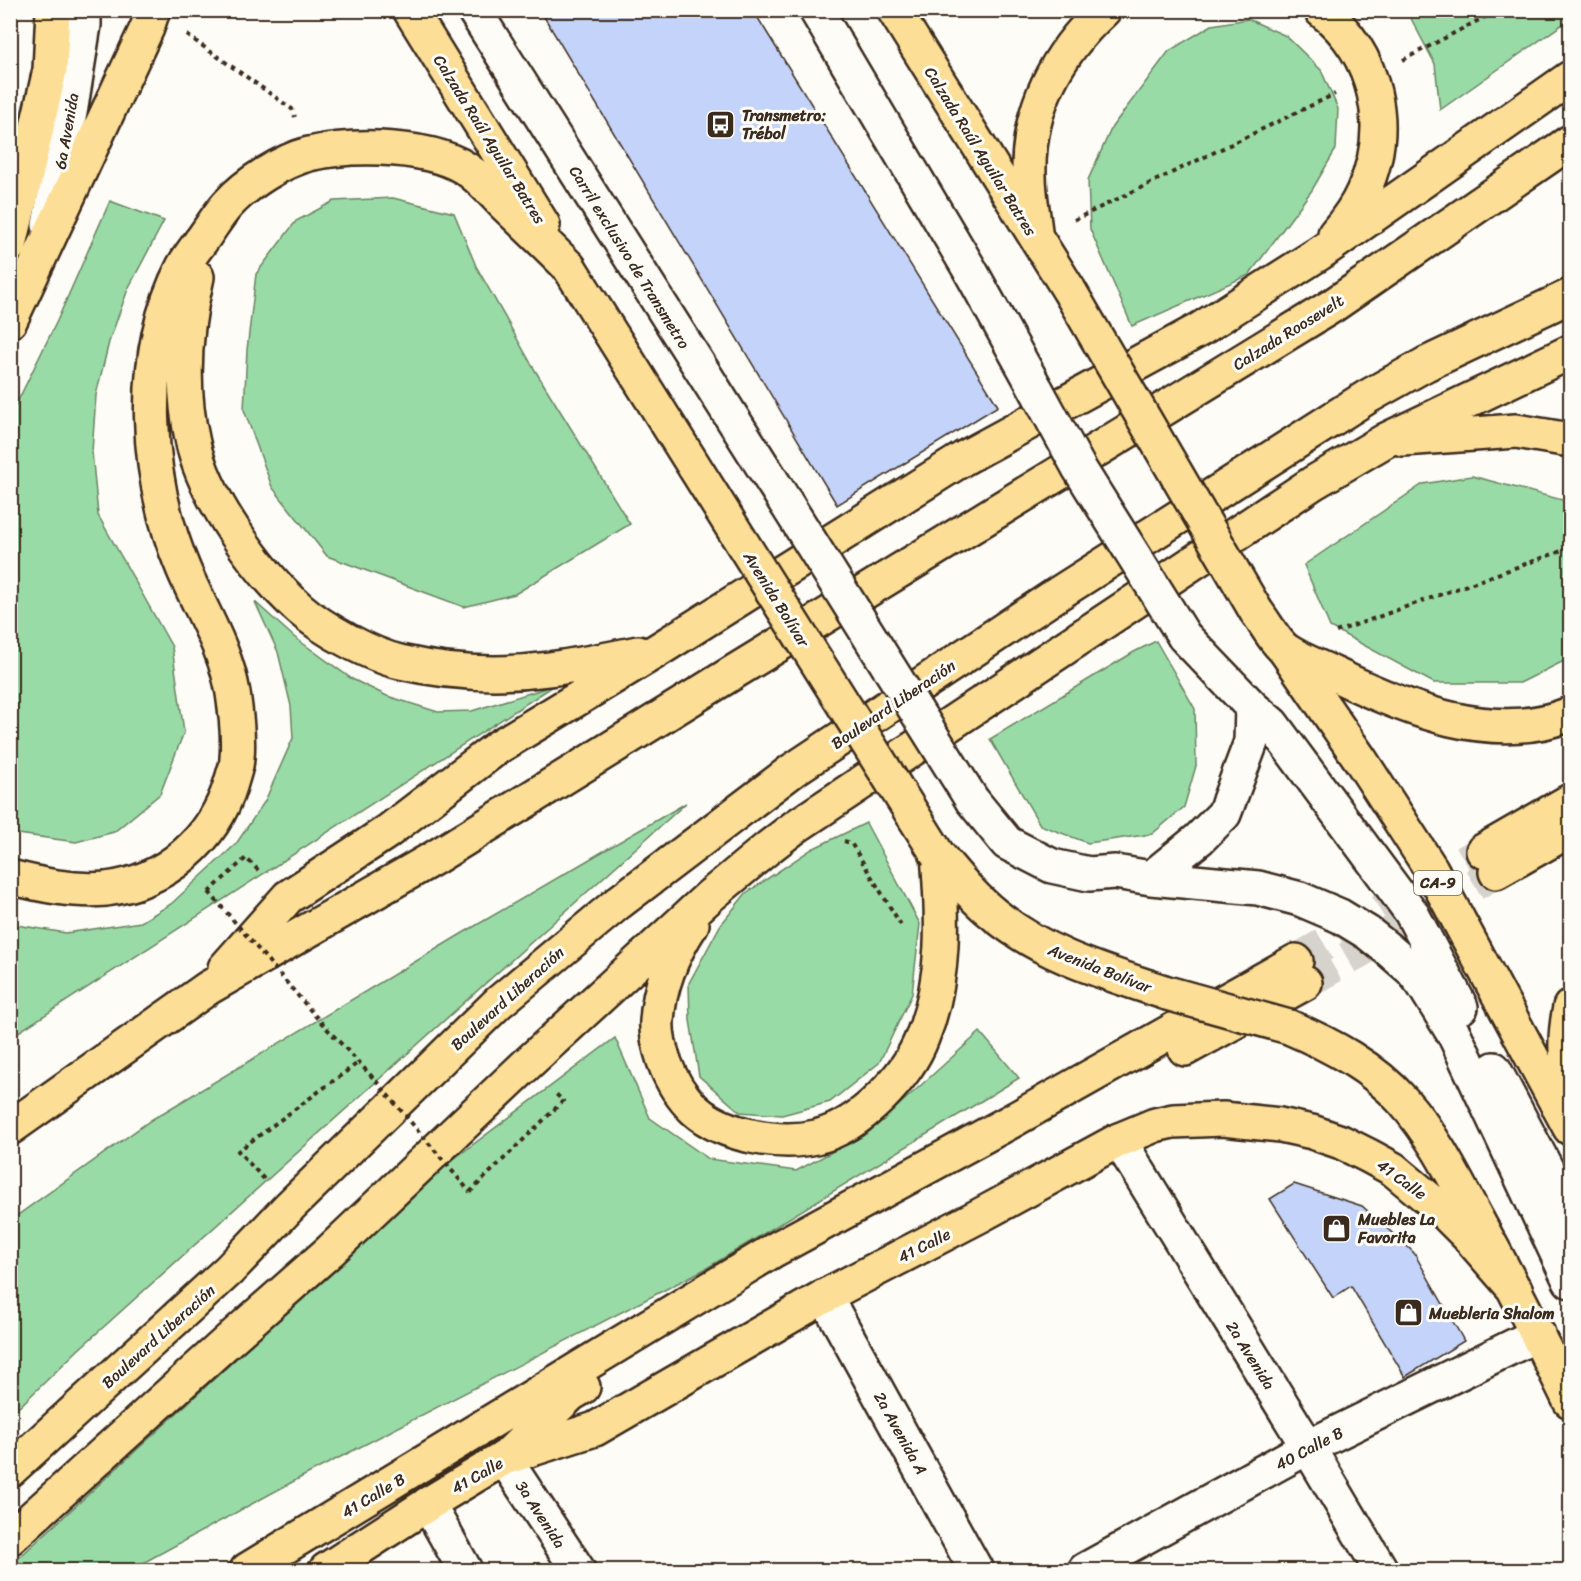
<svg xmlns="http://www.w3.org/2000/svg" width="1581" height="1581" font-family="Sriracha,sans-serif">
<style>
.green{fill:#99dba6;stroke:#6a8262;stroke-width:1.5}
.building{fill:#c3d3f9;stroke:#3b2a1e;stroke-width:1.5}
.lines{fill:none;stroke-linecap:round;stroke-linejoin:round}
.major-tunnel{stroke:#d6d2cc;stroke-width:33;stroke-dasharray:33 16;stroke-linecap:butt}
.minor-casing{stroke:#3b2a1e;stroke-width:38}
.major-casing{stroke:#3b2a1e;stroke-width:38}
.highway-casing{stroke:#3b2a1e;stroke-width:38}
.path{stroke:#3b2a1e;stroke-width:4;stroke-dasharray:4.5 4.5;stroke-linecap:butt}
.minor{stroke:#fdfcf7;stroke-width:33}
.major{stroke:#fcde96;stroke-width:33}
.highway{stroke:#fcde96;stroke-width:33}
.minor-bridge-casing{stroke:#3b2a1e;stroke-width:38;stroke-linecap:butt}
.major-bridge-casing{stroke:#3b2a1e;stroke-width:38;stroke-linecap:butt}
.highway-bridge-casing{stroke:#3b2a1e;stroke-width:38;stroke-linecap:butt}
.path-bridge{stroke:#3b2a1e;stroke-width:4;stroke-dasharray:4.5 4.5;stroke-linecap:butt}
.minor-bridge{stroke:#fdfcf7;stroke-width:33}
.major-bridge{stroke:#fcde96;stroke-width:33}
.highway-bridge{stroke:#fcde96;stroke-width:33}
.labels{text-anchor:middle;stroke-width:6;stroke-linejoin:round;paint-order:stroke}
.shield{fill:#fdfcf7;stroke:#75695f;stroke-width:1.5}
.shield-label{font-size:15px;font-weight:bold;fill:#3b2a1e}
.poi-label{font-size:16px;font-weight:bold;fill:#3b2a1e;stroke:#fdfcf7;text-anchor:start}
.street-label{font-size:16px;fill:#3b2a1e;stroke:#fdfcf7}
</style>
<rect width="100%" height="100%" fill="#fdfcf7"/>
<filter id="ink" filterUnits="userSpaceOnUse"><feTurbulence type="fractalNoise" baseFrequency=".0167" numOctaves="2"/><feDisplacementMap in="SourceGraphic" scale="12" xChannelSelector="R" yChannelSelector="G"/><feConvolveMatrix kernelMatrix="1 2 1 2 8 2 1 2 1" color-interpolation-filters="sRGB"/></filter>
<g filter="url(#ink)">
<path class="green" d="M1407,11H1570V19L1440,110L1435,64Z
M1248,19L1286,36L1321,70L1338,109L1336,149L1312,190L1249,275L1132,326L1090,229L1088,180L1112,127L1169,51L1212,25Z
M393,198L454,213L476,266L533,367L630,524L515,594L464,607L327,556L272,487L244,410L247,350L256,274L296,221L334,201Z
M110,201L164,221L128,289L109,342L96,395L92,452L98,515L172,647L184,732L160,794L114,832L76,842L11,833V415L57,321Z
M1472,476L1570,502V658L1520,683H1434L1330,627L1304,565L1423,484Z
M255,602L294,637L352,679L387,696L438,712L472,711L555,685L11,1037L10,924L66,933L141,922L171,904L236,844L265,801L293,738L291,706L278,652Z
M1156,641L1195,709L1196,766L1184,807L1152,834L1088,843L1040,825L990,739L1134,652Z
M686,803L78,1350L11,1415V1220L151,1120L463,933Z
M866,823L920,924L912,994L879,1063L830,1102L782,1115L740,1112L699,1076L690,1020L689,983L720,926L746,893L812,849Z
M980,1032L1019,1078L707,1268L296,1480L130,1570H11V1565L225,1369L423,1182L615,1038L650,1118L709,1159L796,1171L868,1133Z"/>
<path class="building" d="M540,10H753L998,406L837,505Z
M1294,1184L1362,1206L1409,1248L1414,1253L1464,1341L1405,1377L1351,1286L1333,1298L1270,1199Z"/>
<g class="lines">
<path class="major-tunnel" d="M1296,961L1483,851
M1305,983L1496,872"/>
<defs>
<path id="minor" d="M474,10L786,503
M816,10L970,270L1037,391
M49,225L71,107L84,25V10
M1184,636L1252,707L1272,724L1411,912L1461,1007
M972,800L1007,843L1052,866L1089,874L1115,872L1151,878L1258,888L1300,899L1340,916L1368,933L1389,950L1411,969L1423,984L1455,1036L1570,1281
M1151,878L1199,839L1224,814L1251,742L1252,707
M1494,1069L1570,1214
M1119,1140L1308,1447L1381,1570
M825,1296L976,1570
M504,1458L578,1570
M428,1504L465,1570
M1085,1570L1308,1447L1538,1334"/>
<path id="major" d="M10,245L50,70L53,10
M1285,650L1360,759L1431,869L1570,1128
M1483,851L1570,801
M938,855C956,876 973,898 995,915C1045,956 1107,973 1167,993
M1496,872L1570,830
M1289,1027C1331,1045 1373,1067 1403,1101C1434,1136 1454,1177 1476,1218C1509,1278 1540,1339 1570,1401
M1185,1049L1305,983
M510,1453L571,1394L583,1387
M247,1570L774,1250L1008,1123L1296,961
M326,1570L428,1504L504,1458L595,1429L825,1296L979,1216L1119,1140L1155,1125L1173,1121L1223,1119L1280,1125L1312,1132L1341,1142L1369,1156L1393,1169L1441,1209L1467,1235L1516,1291"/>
<path id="highway" d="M410,10L543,225
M894,10L1069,290
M1321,10C1377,54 1393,128 1363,192C1356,208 1346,221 1335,234
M1035,231C1033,213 1029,194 1029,176C1027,110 1056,54 1104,10
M197,277C184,332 180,387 193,443C205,498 258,572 300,609C323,629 370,655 400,662C448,673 500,676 549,669C579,665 609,659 638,653
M10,321L147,28L153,10
M1403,439L1516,431L1570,440
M1256,611C1264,621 1276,644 1287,651C1302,661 1320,667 1336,675C1406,709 1493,745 1570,714
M10,877C41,885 74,892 106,889C165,882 214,840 231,783C233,775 237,766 237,758C239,737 236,713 233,693C226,649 200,609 183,568C145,478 137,356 183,267C188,258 195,249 201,241C210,229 218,215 228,204C247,183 282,161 309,154C353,144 436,144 472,173C484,182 494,194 504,204C526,225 548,246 569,267
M692,924C673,953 659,987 657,1021C656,1034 660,1049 664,1061C671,1080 680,1096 695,1110C724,1136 779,1145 816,1137C841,1131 863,1115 881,1097C898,1080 913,1061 922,1038C946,980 943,916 938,855
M225,968L288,897L387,832L498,747L658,650L964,458L1199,330L1320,253L1570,78
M1570,1007C1565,1033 1564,1055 1570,1081
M10,1128L208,988L434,858L734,672L1332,306L1570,142
M10,1470L229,1270L290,1206L498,1003L618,903L793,770L1059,593L1367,397L1426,364L1570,296
M10,1538L228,1341L330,1251L527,1064L710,896L769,847L795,827L1313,483L1386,440L1570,352"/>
</defs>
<use href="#minor" class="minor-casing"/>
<use href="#major" class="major-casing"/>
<use href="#highway" class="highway-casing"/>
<path class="path" d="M187,35L292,109L295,117
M1403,60L1498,10
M1074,220L1335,94
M1336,632L1570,548
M844,841L851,843L901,925
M209,892L246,858L259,871
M264,1179L238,1151L359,1062
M470,1192L563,1101L554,1092"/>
<use href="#minor" class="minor"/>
<use href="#major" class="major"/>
<use href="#highway" class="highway"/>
<defs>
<path id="minor-bridge" d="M1037,391L1079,468L1184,636
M786,503L972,800"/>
<path id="major-bridge" d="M1167,993L1289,1027"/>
<path id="highway-bridge" d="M569,267L938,855
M1069,290L1256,611"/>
</defs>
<use href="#minor-bridge" class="minor-bridge-casing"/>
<use href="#major-bridge" class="major-bridge-casing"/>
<use href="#highway-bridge" class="highway-bridge-casing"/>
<path class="path-bridge" d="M209,892L318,1019L376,1081L470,1192"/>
<use href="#minor-bridge" class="minor-bridge"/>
<use href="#major-bridge" class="major-bridge"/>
<use href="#highway-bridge" class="highway-bridge"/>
</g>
</g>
<defs>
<symbol id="bus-square" viewBox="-11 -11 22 22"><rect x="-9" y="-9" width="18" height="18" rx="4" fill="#3b2a1e" stroke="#fdfcf7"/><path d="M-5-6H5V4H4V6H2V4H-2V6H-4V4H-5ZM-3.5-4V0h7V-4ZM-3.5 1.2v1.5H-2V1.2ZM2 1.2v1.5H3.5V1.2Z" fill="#fff"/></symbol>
<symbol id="shop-square" viewBox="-11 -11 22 22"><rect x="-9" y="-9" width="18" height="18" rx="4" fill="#3b2a1e" stroke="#fdfcf7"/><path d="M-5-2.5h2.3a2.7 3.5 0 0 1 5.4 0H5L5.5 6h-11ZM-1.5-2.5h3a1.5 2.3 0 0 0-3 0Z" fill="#fff"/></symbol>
</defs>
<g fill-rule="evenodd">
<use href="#bus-square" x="704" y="108" width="33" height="33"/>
<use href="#shop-square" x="1320" y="1212" width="33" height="33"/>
<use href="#shop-square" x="1392" y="1296" width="33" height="33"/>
</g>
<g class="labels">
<rect class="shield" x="1414" y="871" width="48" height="24" rx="4.5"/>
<g class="shield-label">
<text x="1438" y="888">CA-9</text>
</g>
<g class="poi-label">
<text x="742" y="121">Transmetro:<tspan x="742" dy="18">Trébol</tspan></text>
<text x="1358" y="1225">Muebles La<tspan x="1358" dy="18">Favorita</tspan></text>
<text x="1429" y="1319">Muebleria Shalom</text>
</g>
<g class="street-label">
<text transform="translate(66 131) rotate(-80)" y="6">6a Avenida</text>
<text transform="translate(490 139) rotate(58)" y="6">Calzada Raúl Aguilar Batres</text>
<text transform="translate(981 151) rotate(58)" y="6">Calzada Raúl Aguilar Batres</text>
<text transform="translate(630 257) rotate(58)" y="6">Carril exclusivo de Transmetro</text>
<text transform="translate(1288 332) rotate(-32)" y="6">Calzada Roosevelt</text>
<text transform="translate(777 599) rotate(58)" y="6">Avenida Bolívar</text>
<text transform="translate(893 704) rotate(-34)" y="6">Boulevard Liberación</text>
<text transform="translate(1100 968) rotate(21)" y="6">Avenida Bolívar</text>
<text transform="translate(507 998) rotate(-42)" y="6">Boulevard Liberación</text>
<text transform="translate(1402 1179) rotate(36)" y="6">41 Calle</text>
<text transform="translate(924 1245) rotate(-27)" y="6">41 Calle</text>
<text transform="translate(158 1336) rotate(-42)" y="6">Boulevard Liberación</text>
<text transform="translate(1251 1355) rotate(58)" y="6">2a Avenida</text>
<text transform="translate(901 1433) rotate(61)" y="6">2a Avenida A</text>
<text transform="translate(1309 1448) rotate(-28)" y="6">40 Calle B</text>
<text transform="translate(477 1475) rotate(-30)" y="6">41 Calle</text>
<text transform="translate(373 1495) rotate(-31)" y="6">41 Calle B</text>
<text transform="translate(541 1514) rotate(57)" y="6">3a Avenida</text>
</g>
</g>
<rect width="1581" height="1581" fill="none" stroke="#fdfcf7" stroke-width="36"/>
<rect x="18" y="18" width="1545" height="1545" fill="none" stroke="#3b2a1e" stroke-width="2" filter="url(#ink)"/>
</svg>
